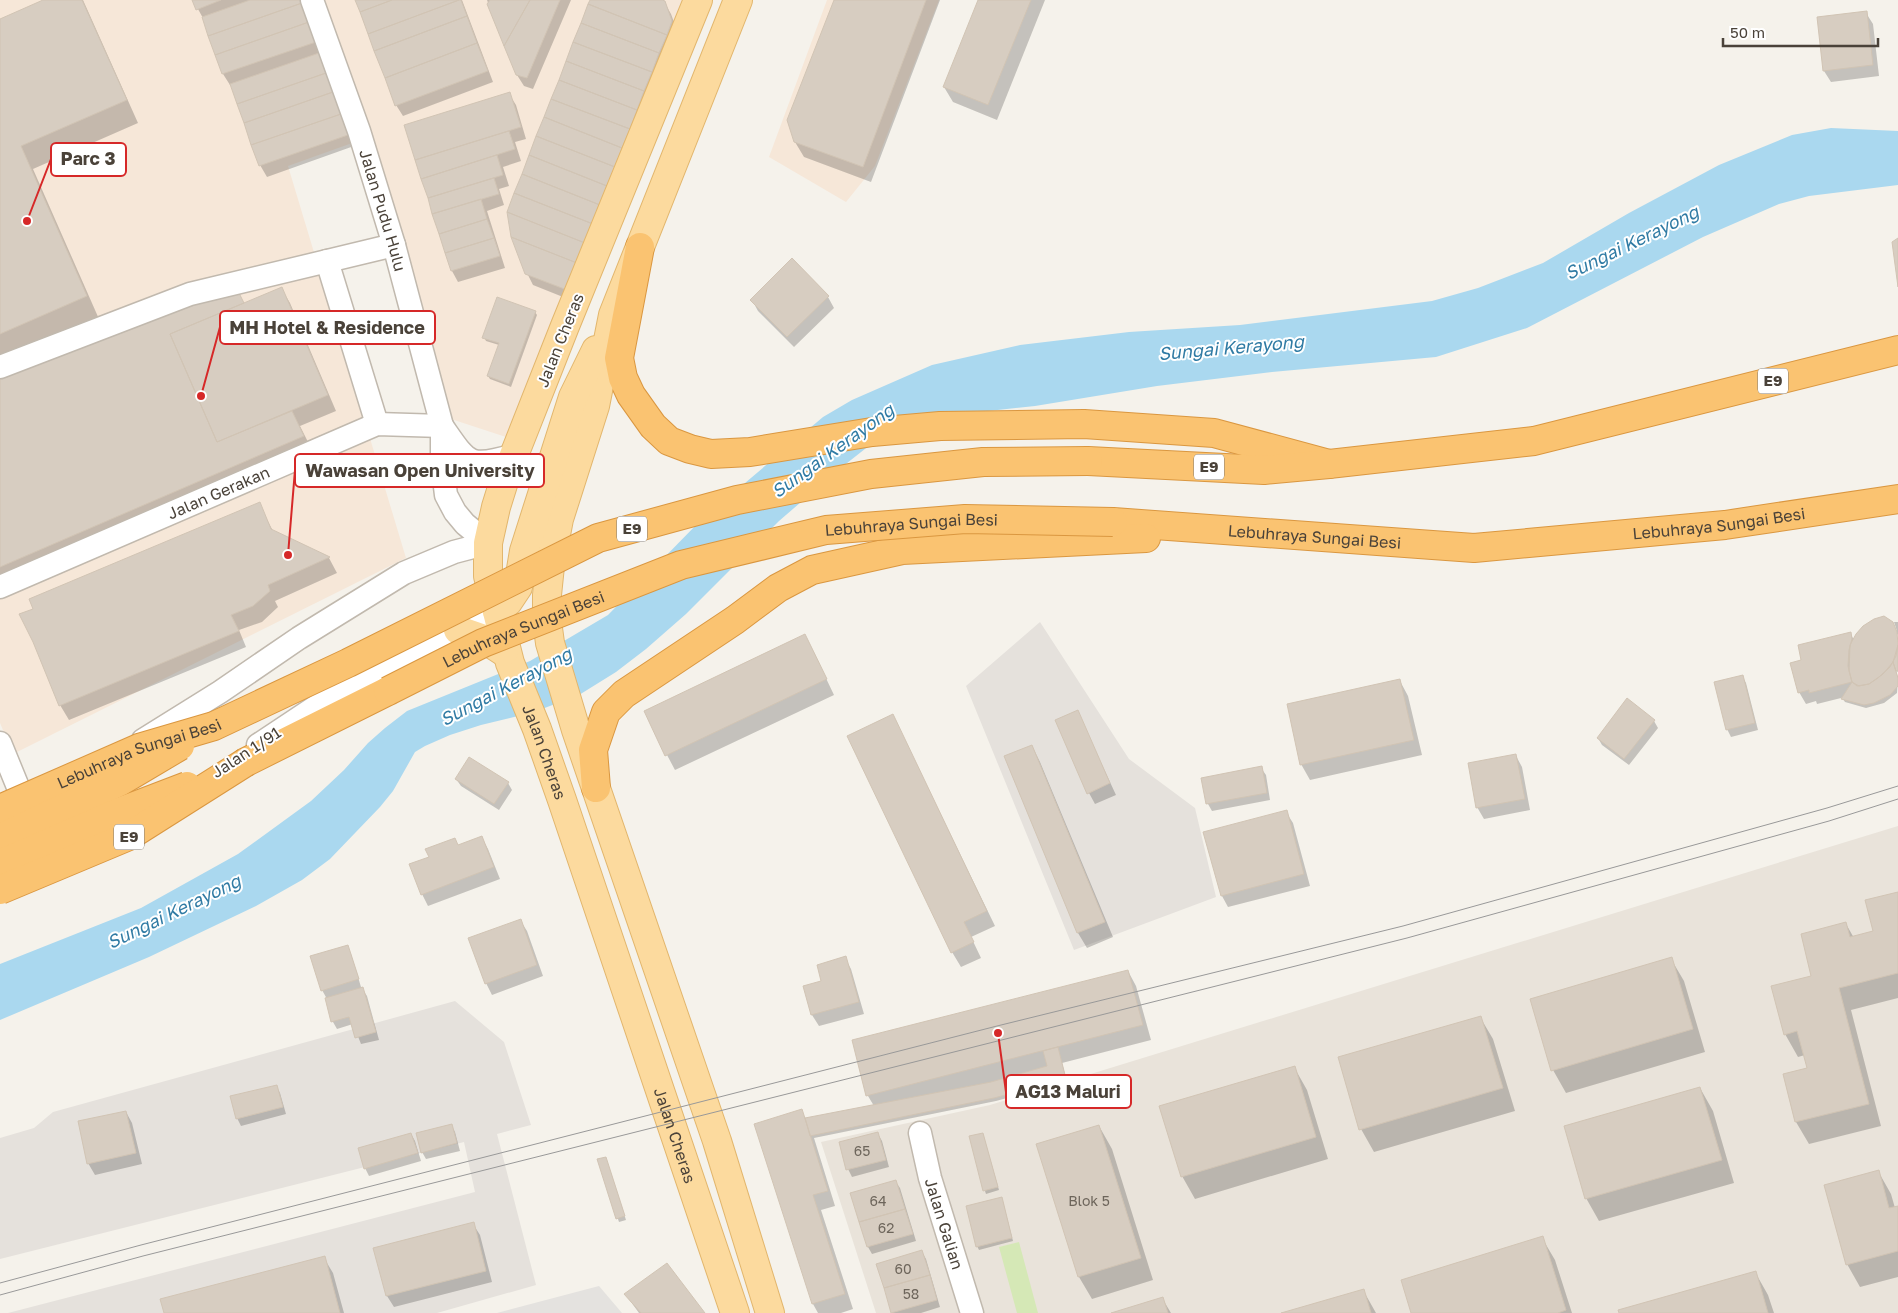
<svg xmlns="http://www.w3.org/2000/svg" width="1898" height="1313" font-family="'Golos Text',sans-serif">
<style>
.residential{fill:#e9e3da}
.commercial{fill:#f6e7d8}
.industrial{fill:#e5e1dc}
.green{fill:#d5e8b6}
.parking{fill:#e4e2df}
.water{fill:#aad8ef}
.shadow{fill:#0003}
.building{fill:#d7cdc1;stroke:#d1c4b4}
.lines{fill:none;stroke-linecap:round;stroke-linejoin:round}
.minor-casing{stroke:#c1b9ae;stroke-width:25}
.major-casing{stroke:#e2b66d;stroke-width:30}
.highway-casing{stroke:#da9740;stroke-width:30}
.minor{stroke:#fff;stroke-width:22}
.major{stroke:#fcda9e;stroke-width:28}
.highway{stroke:#fac371;stroke-width:28}
.tram{stroke:#999;stroke-width:1}
.highway-bridge-casing{stroke:#da9740;stroke-width:30;stroke-linecap:butt}
.highway-bridge{stroke:#fac371;stroke-width:28}
.labels{text-anchor:middle;stroke-width:4;stroke-linejoin:round;paint-order:stroke}
.number-label{font-size:14px;fill:#6d655b}
.shield{fill:#fff;stroke:#807b74;stroke-width:1}
.shield-label{font-size:15px;font-weight:bold;fill:#4a4239}
.street-label{font-size:16px;fill:#4a4239;stroke:#fff}
.water-label{font-size:18px;font-style:italic;fill:#307ba4;stroke:#fff}
.leader{fill:none;stroke:#d62828;stroke-width:2}
.callout-dot{fill:#d62828;stroke:#fff;stroke-width:2}
.callout{fill:#fff;stroke:#d62828;stroke-width:2}
.callout-label{font-size:18px;text-anchor:middle;font-weight:bold;fill:#4a4239}
</style>
<rect width="100%" height="100%" fill="#f5f2eb"/>
<path class="residential" d="M1898,826V1313H876L821,1142L990,1105Z"/>
<path class="commercial" d="M0,0H304L355,142L288,166L406,558L13,754L0,723Z
M321,0H685L509,438L448,418Z
M827,0H939L875,166L846,202L769,157Z"/>
<path class="industrial" d="M1040,622L1129,759L1195,808L1216,897L1074,950L966,686Z
M455,1001L504,1042L531,1125L497,1134L536,1285L437,1313H8L475,1192L464,1142L0,1259V1138L34,1128L53,1112Z"/>
<path class="green" d="M1019,1242L1038,1313H1017L999,1247Z"/>
<path class="parking" d="M599,1286L622,1313H497Z"/>
<path class="water" d="M1831,128L1898,131V185L1809,196L1779,204L1703,237L1527,328L1436,357L1272,372L1157,386L1035,406L970,413L875,441L837,471L779,521L686,614L646,649L616,672L579,695L534,712L481,725L450,735L425,746L415,752L393,791L380,807L330,859L302,880L256,906L149,957L0,1020V964L141,908L238,854L311,801L344,770L368,743L385,728L407,711L530,661L608,615L700,521L823,417L852,400L932,365L1020,345L1129,332L1240,325L1432,301L1478,288L1543,263L1629,213L1719,165L1792,135Z"/>
<path class="shadow" d="M46,0H83L138,123L33,169L99,319L0,362V20Z
M193,0H302L321,53L318,54L325,66L354,146L267,177L260,165L231,85H230L223,74L204,20Z
M356,0H462L493,82L403,116L396,105Z
M487,0H571L533,89L524,86L517,75Z
M591,0H659L664,2L671,14L678,33L573,301L533,285L527,273Z
M835,0H940L871,182L804,157L795,142Z
M980,0H1045L997,120L953,102L944,87Z
M1866,13L1873,24L1879,76L1831,82L1824,71Z
M509,94L516,105L526,139L515,142L521,161L503,167L509,186L499,189L504,205L487,211L505,268L458,282L452,271L406,126Z
M281,288L290,303L336,411L300,426L316,458L0,595V375L237,290L244,304Z
M828,297L834,308L794,347L758,311L752,300Z
M535,312L537,315L511,387L490,379L488,376L499,345L486,341L484,337Z
M259,504L273,531L329,558L337,573L275,601L278,607L262,622L239,630L246,647L69,720L60,705Z
M1894,622H1898V635L1896,633L1898,672L1896,670L1898,678L1897,693L1884,703L1866,708L1845,702L1843,699L1845,697L1817,704L1816,701L1806,704L1799,692L1803,661L1850,633L1854,640L1896,632L1897,631Z
M813,651L834,695L675,770L667,755Z
M1742,676L1746,683L1758,730L1731,737L1727,729Z
M1400,681L1408,696L1422,755L1310,780L1301,764Z
M1077,711L1116,795L1095,804L1089,793Z
M893,716L995,926L971,937L981,958L961,967L952,952Z
M1654,721L1658,728L1629,765L1602,745L1598,738Z
M1032,746L1040,762L1113,937L1087,948L1078,933Z
M1516,756L1522,767L1530,810L1484,819L1477,807Z
M1261,768L1266,775L1270,800L1212,811L1208,804L1202,779Z
M456,779L508,783L512,790L499,810L461,786Z
M1286,812L1293,823L1310,886L1228,907L1222,896Z
M482,838L488,849L500,879L428,906L422,894L458,847Z
M1898,893V998L1851,1010L1881,1126L1809,1144L1796,1122L1784,1075L1809,1069L1805,1055L1798,1057L1785,1034L1813,977L1846,924L1854,938L1875,932Z
M520,920L527,931L543,976L492,995L486,983Z
M347,946L351,954L361,987L367,996L379,1040L361,1044L353,1024L337,1029L333,1022L327,999L322,990Z
M845,958L851,969L864,1014L819,1026L812,1015L804,987L823,982Z
M1671,959L1684,981L1705,1052L1566,1093L1553,1070Z
M1128,971L1136,986L1151,1040L1062,1063L1067,1082L996,1101L814,1138L835,1206L821,1210L853,1309L841,1313H818L813,1304L756,1125L801,1111L806,1119L874,1106L868,1096L853,1041Z
M1480,1017L1493,1039L1515,1111L1374,1152L1361,1129Z
M1294,1067L1307,1090L1328,1159L1195,1199L1182,1176Z
M276,1086L280,1093L286,1114L241,1126L237,1118Z
M1700,1088L1713,1111L1734,1183L1599,1221L1586,1198Z
M126,1112L132,1123L142,1164L95,1175L88,1163Z
M451,1125L455,1132L460,1151L426,1159L422,1152Z
M1099,1126L1112,1149L1153,1280L1092,1299L1079,1277L1038,1145Z
M411,1134L415,1141L421,1161L369,1176L365,1168Z
M878,1134L882,1141L889,1167L852,1177L848,1169Z
M983,1134L999,1190L986,1194L985,1191Z
M606,1158L626,1220L619,1222L598,1160Z
M1878,1171L1891,1194L1895,1208L1898,1207V1277L1860,1287L1847,1264Z
M895,1181L900,1188L916,1241L872,1254L868,1247L852,1194Z
M1003,1202L1013,1241L979,1250L977,1246Z
M473,1224L480,1235L492,1282L394,1307L387,1296L375,1249Z
M1542,1238L1555,1260L1572,1313H1412Z
M922,1252L926,1259L940,1307L921,1313H893L878,1265Z
M324,1258L333,1273L344,1313H165Z
M1755,1272L1768,1295L1774,1313H1620Z
M1363,1290L1376,1313H1286Z
M626,1295L703,1313H639Z
M1162,1298L1171,1313H1115Z"/>
<path class="building" d="M43,0H82L127,100L21,146L87,296L0,334V19Z
M192,0H221L196,10Z
M250,0H301L302,3L208,36L202,17Z
M355,0H392L360,12Z
M392,0H459L368,34L360,12Z
M459,0H461L467,16L374,51L368,34Z
M490,0H530L504,46L487,4Z
M530,0H560L527,78L516,75L504,46Z
M590,0H662L665,1L672,21L667,35L588,4Z
M834,0H926L863,167L794,142L787,120Z
M978,0H1031L988,105L943,87Z
M302,3L309,22L215,55L208,36Z
M588,4L667,35L659,53L581,23Z
M1867,11L1873,65L1823,71L1817,17Z
M467,16L477,43L385,78L374,51Z
M309,22L316,42L222,74L215,55Z
M581,23L659,53L652,72L573,42Z
M573,42L652,72L644,91L566,61Z
M477,43L488,71L395,106L385,78Z
M319,53L326,73L237,104L230,84Z
M566,61L644,91L637,110L559,80Z
M326,73L333,92L244,123L237,104Z
M559,80L637,110L630,129L551,99Z
M333,92L341,114L251,145L244,123Z
M510,92L521,127L415,160L404,125Z
M551,99L630,129L622,148L544,117Z
M341,114L348,135L259,166L251,145Z
M544,117L622,148L615,167L536,136Z
M509,131L515,149L421,179L415,160Z
M536,136L615,167L607,186L529,155Z
M497,155L503,175L428,198L421,179Z
M529,155L607,186L600,205L522,174Z
M522,174L600,205L593,224L514,193Z
M494,178L499,194L432,214L428,198Z
M514,193L593,224L585,243L507,212Z
M481,199L487,219L439,234L432,214Z
M507,212L585,243L577,263L511,237Z
M487,219L494,238L445,253L439,234Z
M511,237L577,263L567,290L525,274Z
M494,238L500,256L451,271L445,253Z
M1898,238V287L1892,242Z
M792,258L829,296L787,337L750,300Z
M282,287L328,395L217,442L170,334Z
M237,289L244,303L170,334L217,442L292,411L304,436L0,567V374Z
M497,297L536,311L509,384L487,376L499,343L482,338Z
M260,502L271,529L330,557L268,585L270,591L253,606L231,615L239,631L59,706L33,642L19,614L33,609L29,599Z
M1884,616L1893,622L1897,632L1898,645L1896,656L1890,667L1878,678L1869,684L1857,686L1852,682L1849,671L1850,645L1856,634L1863,626L1874,619Z
M1851,632L1852,639L1849,650L1848,666L1852,682L1809,693V690L1798,693L1790,663L1801,660L1798,645Z
M805,634L827,679L665,756L644,711Z
M1898,645V671H1896L1893,662Z
M1893,662L1898,678V686L1890,695L1874,703L1864,705L1841,699L1852,682L1859,686L1869,684L1883,674Z
M1743,675L1755,723L1726,730L1714,682Z
M1400,679L1414,740L1300,765L1287,704Z
M1627,698L1655,720L1624,759L1597,738Z
M1078,710L1110,783L1087,794L1055,720Z
M893,714L987,911L964,922L974,942L951,953L847,736Z
M1032,745L1105,922L1077,933L1004,756Z
M1516,754L1525,799L1476,808L1468,763Z
M469,757L509,782L494,804L455,779Z
M1262,766L1267,793L1206,804L1201,778Z
M1287,810L1304,874L1221,896L1203,832Z
M482,836L494,867L421,895L409,864L429,857L425,849L455,838L458,845Z
M1898,892V973L1839,988L1869,1104L1795,1122L1783,1074L1807,1068L1797,1031L1784,1035L1771,986L1811,976L1801,934L1846,922L1850,937L1873,931L1865,900Z
M521,919L537,965L485,984L468,938Z
M348,945L359,979L321,991L310,956Z
M846,956L859,1002L811,1015L803,986L821,981L817,965Z
M1672,957L1693,1029L1551,1071L1530,999Z
M1128,970L1143,1025L866,1096L852,1040Z
M363,987L376,1032L355,1038L349,1017L331,1022L325,998Z
M1481,1016L1503,1088L1359,1130L1338,1057Z
M1058,1047L1066,1079L994,1098L810,1136L805,1118L991,1082L1047,1066L1043,1051Z
M1295,1066L1316,1137L1181,1177L1159,1106Z
M277,1085L283,1107L236,1119L230,1096Z
M1700,1087L1722,1160L1585,1199L1564,1126Z
M802,1109L828,1191L813,1195L845,1294L812,1304L754,1124Z
M126,1111L136,1153L87,1164L78,1121Z
M452,1124L457,1143L421,1153L416,1133Z
M1099,1125L1141,1258L1078,1277L1036,1144Z
M878,1132L886,1160L846,1170L839,1142Z
M411,1133L418,1153L364,1169L358,1148Z
M983,1133L998,1187L983,1191L969,1136Z
M606,1157L625,1216L616,1219L597,1159Z
M1879,1170L1889,1208L1898,1206V1251L1846,1265L1824,1185Z
M896,1180L905,1209L859,1222L850,1193Z
M1002,1197L1012,1238L976,1247L966,1206Z
M905,1209L913,1234L867,1247L859,1222Z
M474,1222L486,1271L386,1296L373,1248Z
M1543,1236L1566,1310L1558,1313H1411L1401,1280Z
M922,1250L930,1275L884,1288L876,1264Z
M325,1256L340,1313H164L160,1299Z
M667,1263L705,1313H641L624,1294Z
M1756,1271L1768,1313H1619L1618,1310Z
M930,1275L937,1300L891,1313L884,1288Z
M1364,1289L1371,1313H1281Z
M1163,1297L1168,1313H1111Z"/>
<g class="lines">
<defs>
<g id="minor">
<path id="s1" d="M312,0L359,131L394,245L442,426V462L446,495L455,512L465,524L488,543"/>
<path d="M327,261L377,424"/>
<path d="M0,367L190,294L394,245"/>
<path d="M442,426C468,463 468,469 514,455"/>
<path id="s2" d="M0,587L377,424L442,426"/>
<path d="M143,740L220,692L299,638L404,573L454,552L488,543"/>
<path d="M0,743L29,814"/>
<path d="M258,745L353,682L497,611"/>
<path id="s3" d="M920,1133L930,1178L972,1313"/>
</g>
<g id="major">
<path id="s4" d="M698,0L565,326L505,478L496,507L488,543V576L510,663L537,729L562,800L735,1313"/>
<path d="M738,0L613,315L595,406L559,519L550,566L547,595V621L550,643L576,730L717,1141L770,1313"/>
<path d="M497,611L508,602L518,587L524,551L573,397L596,350"/>
<path d="M458,630L484,639L504,652"/>
</g>
<g id="highway">
<path d="M640,247L619,358L623,378L631,395L653,426L669,441L690,449L711,454L750,452L872,432L940,426L1084,424L1214,433L1329,464"/>
<path d="M1088,461L1264,470L1329,464L1534,441L1898,350"/>
<path id="s5" d="M1113,522L1474,548L1725,525L1898,499"/>
<path d="M246,762L388,691"/>
<path d="M596,788L593,750L606,712L624,694L735,620L778,588L812,570L902,550L1146,538"/>
</g>
</defs>
<use href="#minor" class="minor-casing"/>
<use href="#major" class="major-casing"/>
<use href="#highway" class="highway-casing"/>
<use href="#minor" class="minor"/>
<use href="#major" class="major"/>
<use href="#highway" class="highway"/>
<path class="tram" d="M0,1283L141,1245L997,1026L1403,926L1827,808L1898,786
M0,1295L143,1256L1407,938L1829,821L1898,799"/>
<defs>
<g id="highway-bridge">
<path id="s6" d="M388,691L483,643L681,565L826,530L965,519L1113,522"/>
<path id="s7" d="M0,809L139,748L214,726L348,663L598,538L737,500L871,474L983,462L1088,461"/>
<path d="M0,838L121,781L180,746"/>
<path d="M0,864L119,812L187,786"/>
<path d="M0,890L129,836L246,762"/>
</g>
</defs>
<use href="#highway-bridge" class="highway-bridge-casing"/>
<use href="#highway-bridge" class="highway-bridge"/>
</g>
<g class="labels">
<g class="number-label">
<text x="862" y="1156">65</text>
<text x="878" y="1206">64</text>
<text x="1089" y="1206">Blok 5</text>
<text x="886" y="1233">62</text>
<text x="903" y="1274">60</text>
<text x="911" y="1299">58</text>
</g>
<g class="shield">
<rect x="1758" y="368.5" width="30" height="25" rx="4"/>
<rect x="1194" y="454.5" width="30" height="25" rx="4"/>
<rect x="617" y="516.5" width="30" height="25" rx="4"/>
<rect x="114" y="824.5" width="30" height="25" rx="4"/>
</g>
<g class="shield-label">
<text x="1773" y="386">E9</text>
<text x="1209" y="472">E9</text>
<text x="632" y="534">E9</text>
<text x="129" y="842">E9</text>
</g>
<g class="street-label">
<text dy="6" stroke="none"><textPath href="#s1" startOffset="222">Jalan Pudu Hulu</textPath></text>
<text transform="translate(560 340) rotate(-68)" y="6">Jalan Cheras</text>
<text dy="6" stroke="none"><textPath href="#s2" startOffset="238">Jalan Gerakan</textPath></text>
<text dy="6" stroke="none"><textPath href="#s5" startOffset="608">Lebuhraya Sungai Besi</textPath></text>
<text dy="6" stroke="none"><textPath href="#s6" startOffset="554">Lebuhraya Sungai Besi</textPath></text>
<text dy="6" stroke="none"><textPath href="#s5" startOffset="202">Lebuhraya Sungai Besi</textPath></text>
<text dy="6" stroke="none"><textPath href="#s6" startOffset="149">Lebuhraya Sungai Besi</textPath></text>
<text transform="translate(246 752) rotate(-33)" y="6">Jalan 1/91</text>
<text dy="6" stroke="none"><textPath href="#s7" startOffset="150">Lebuhraya Sungai Besi</textPath></text>
<text dy="6" stroke="none"><textPath href="#s4" startOffset="801">Jalan Cheras</textPath></text>
<text dy="6" stroke="none"><textPath href="#s4" startOffset="1206">Jalan Cheras</textPath></text>
<text dy="6" stroke="none"><textPath href="#s3" startOffset="94">Jalan Galian</textPath></text>
</g>
<g class="water-label">
<text transform="translate(1632 243) rotate(-26)" y="6">Sungai Kerayong</text>
<text transform="translate(1231 348) rotate(-5)" y="6">Sungai Kerayong</text>
<text transform="translate(833 451) rotate(-36)" y="6">Sungai Kerayong</text>
<text transform="translate(506 687) rotate(-28)" y="6">Sungai Kerayong</text>
<text transform="translate(174 912) rotate(-26)" y="6">Sungai Kerayong</text>
</g>
</g>
<path class="leader" d="M27 221L51 159M201 396L220 327M288 555L295 470M998 1033L1006 1092"/>
<g class="callout-dot">
<circle cx="27" cy="221" r="5"/>
<circle cx="201" cy="396" r="5"/>
<circle cx="288" cy="555" r="5"/>
<circle cx="998" cy="1033" r="5"/>
</g>
<g class="callout">
<rect x="51" y="143" width="75" height="33" rx="5"/>
<rect x="220" y="311" width="215" height="33" rx="5"/>
<rect x="295" y="454" width="249" height="33" rx="5"/>
<rect x="1006" y="1075" width="125" height="33" rx="5"/>
</g>
<g class="callout-label">
<text x="88" y="165">Parc 3</text>
<text x="327" y="334">MH Hotel &amp; Residence</text>
<text x="420" y="477">Wawasan Open University</text>
<text x="1068" y="1098">AG13 Maluri</text>
</g>
<path d="M1723 38v8h155v-8" fill="none" stroke="#4a4239" stroke-width="2.5"/>
<text x="1730" y="38" font-size="15" fill="#4a4239" stroke="#ffffff" stroke-width="4" paint-order="stroke">50 m</text>
</svg>
